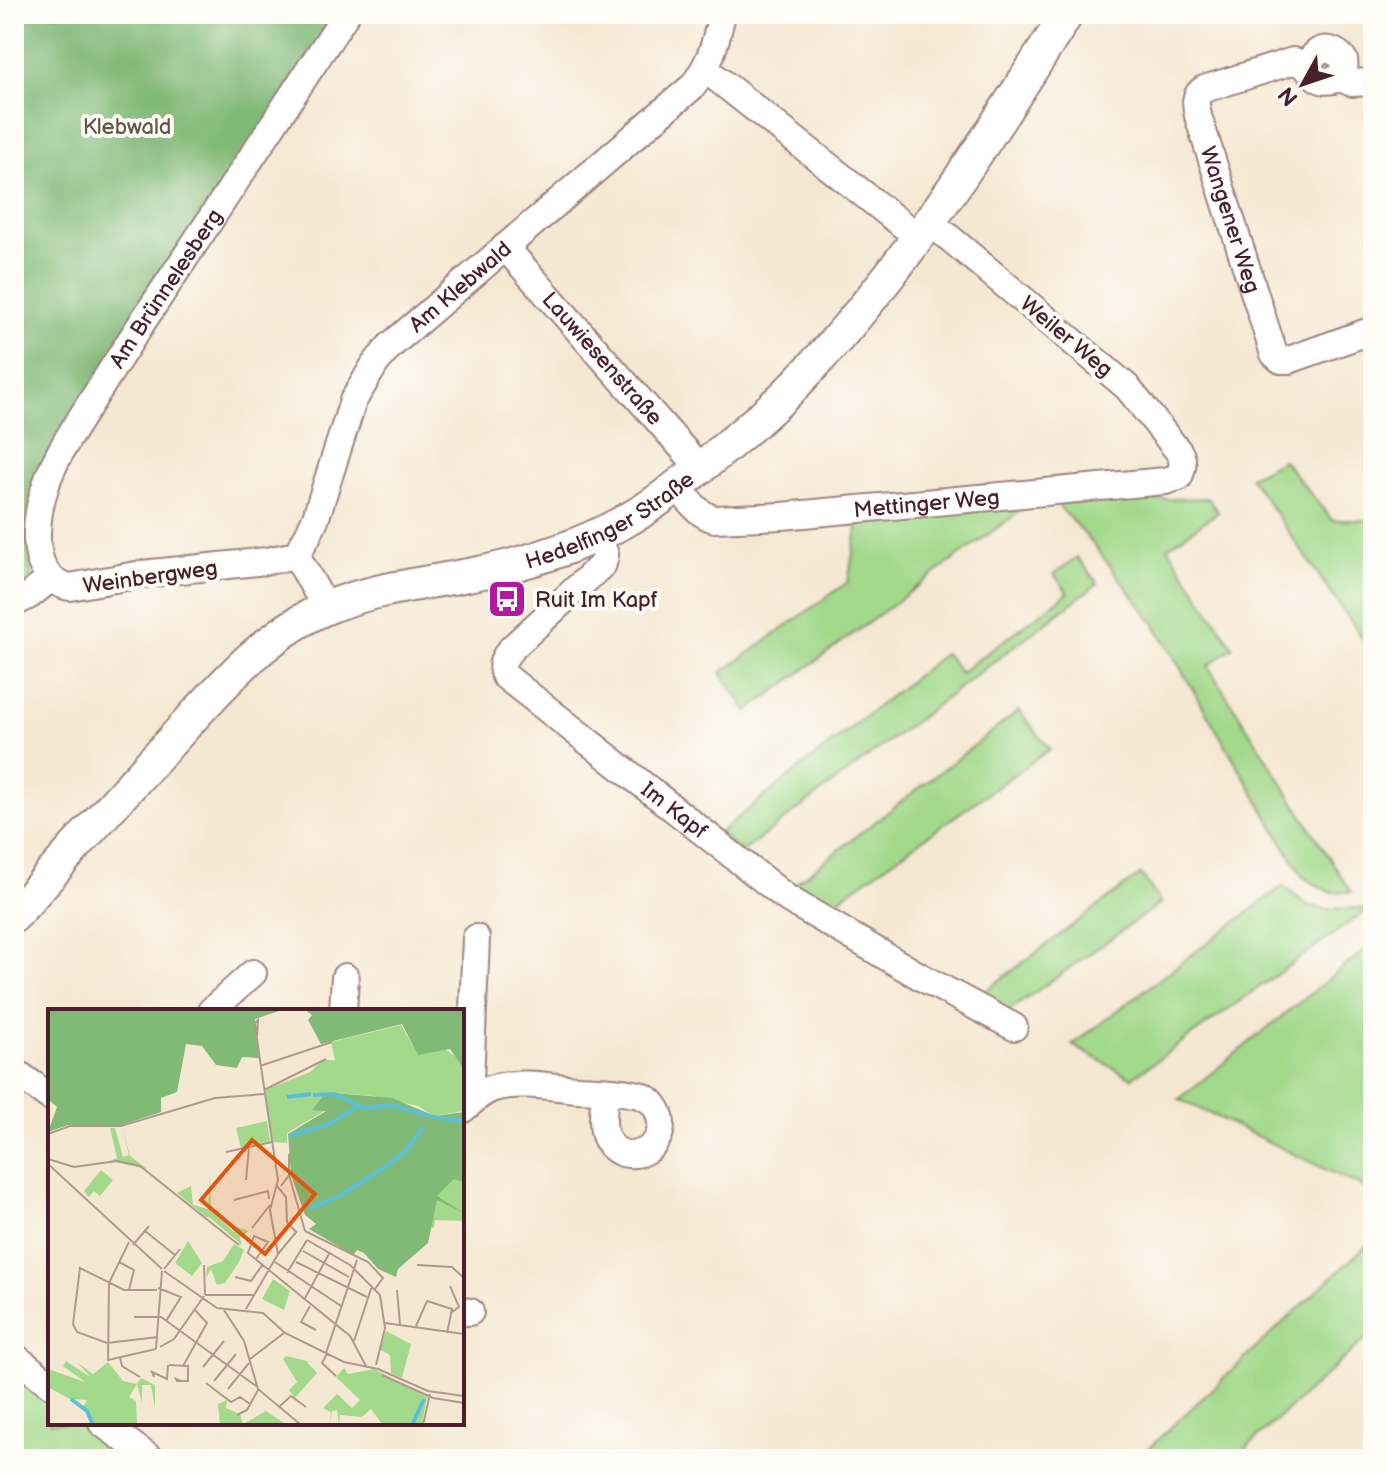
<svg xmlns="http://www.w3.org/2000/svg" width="1387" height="1473" font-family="'Balsamiq Sans',sans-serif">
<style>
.green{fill:#a2d98b;stroke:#767c5b;stroke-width:2}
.forest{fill:#81b977;stroke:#666c51;stroke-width:2}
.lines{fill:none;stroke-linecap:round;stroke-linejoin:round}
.minor-casing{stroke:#a0847e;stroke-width:30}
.tertiary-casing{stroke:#a0847e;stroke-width:36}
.minor{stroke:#fff;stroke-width:26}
.tertiary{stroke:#fff;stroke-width:32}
.labels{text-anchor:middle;stroke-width:8;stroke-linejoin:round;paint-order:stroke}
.park-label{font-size:22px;fill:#645748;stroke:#fdfcf7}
.street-label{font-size:22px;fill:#4a1f2b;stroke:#fdfcf7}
.poi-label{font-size:22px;fill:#4a1f2b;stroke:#fdfcf7;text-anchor:start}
.inset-river{fill:none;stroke:#5abfd8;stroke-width:4}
.inset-road{fill:none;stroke:#b1988f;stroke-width:2}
.view{fill:#e0560e;fill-opacity:0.15;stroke:#e0560e;stroke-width:4}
.inset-edge{fill:none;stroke:#4a1f2b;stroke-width:4}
</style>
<rect width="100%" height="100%" fill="#fdfcf7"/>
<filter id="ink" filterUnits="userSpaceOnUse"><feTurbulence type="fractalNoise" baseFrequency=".0125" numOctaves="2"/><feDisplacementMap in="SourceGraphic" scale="16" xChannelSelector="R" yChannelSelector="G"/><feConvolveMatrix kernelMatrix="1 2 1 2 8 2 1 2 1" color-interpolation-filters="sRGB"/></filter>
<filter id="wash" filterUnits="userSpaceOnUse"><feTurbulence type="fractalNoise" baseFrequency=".006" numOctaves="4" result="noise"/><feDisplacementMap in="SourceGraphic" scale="32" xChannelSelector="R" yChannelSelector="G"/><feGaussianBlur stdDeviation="1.8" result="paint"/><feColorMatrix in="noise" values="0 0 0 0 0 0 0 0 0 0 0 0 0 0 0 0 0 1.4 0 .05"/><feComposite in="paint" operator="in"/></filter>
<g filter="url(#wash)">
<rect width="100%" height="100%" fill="#f5e8d2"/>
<path class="green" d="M1283,460L1332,520H1373V653L1250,477Z
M1208,498L1218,512L1168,547L1233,647L1208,666L1351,892H1330L1303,877L1154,623L1089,539L1055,502Z
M1031,503L748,711L721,673L848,582L858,524Z
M27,540L31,575L30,580L14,597V542Z
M1077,557L1098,583L742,852L719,833L945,653L960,673L1068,593L1054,574Z
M1019,711L1050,749L823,910L788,889Z
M1141,874L1161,903L1007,1012L980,995Z
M1283,886L1307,905L1326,909L1370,908L1132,1078L1072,1045Z
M1371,945L1373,1192L1179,1099Z
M1373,1239V1332L1234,1459H1137Z
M14,1372L50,1400V1423H80L126,1459H14Z"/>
<path class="forest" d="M14,14H336L131,328L27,540L14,542Z"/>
</g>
<g filter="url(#ink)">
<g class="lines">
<defs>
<g id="minor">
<path d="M1307,67C1312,55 1320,46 1333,51C1337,53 1342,56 1344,60C1345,63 1344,70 1344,74L1340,78"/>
<path d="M705,69L918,237"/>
<path id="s1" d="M1373,82L1352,83L1340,78C1309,89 1316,64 1293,61L1204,89C1193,96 1196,105 1198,116L1274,354L1281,360H1289L1373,330"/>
<path id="s2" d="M505,247L700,468"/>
<path id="s3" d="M678,487C688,499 698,515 715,519L782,516L1165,481L1179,477C1183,467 1184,461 1179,452L1127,387L946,235L928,223"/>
<path id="s4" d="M597,535L605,554L603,564L512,648C504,657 499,665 505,676L788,899L921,977L1014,1027"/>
<path id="s5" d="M296,555L267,561L142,574L70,587C22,578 37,508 49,476C59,451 74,429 88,407C112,369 136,331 161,294C223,201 284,108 346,14"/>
<path d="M14,603L30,595L51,578"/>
<path id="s6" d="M326,608L296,555L308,535L316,517L353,401L375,364L390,346L693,86C712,60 715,44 722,14"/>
<path d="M211,1011L253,973"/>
<path d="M343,1011L345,977"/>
<path d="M14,1071L50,1097"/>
<path d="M469,1104L476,938"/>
<path d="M462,1110C473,1101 483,1090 497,1087C523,1081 552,1087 578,1089C597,1090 620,1090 639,1095C666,1103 669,1140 643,1152C636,1155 627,1155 620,1152C596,1141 604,1111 605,1091"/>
<path d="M462,1311L470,1312"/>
<path d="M14,1356L50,1384"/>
<path d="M102,1423L151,1459"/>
</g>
<g id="tertiary">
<path id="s7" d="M14,916C63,860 112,805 163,750C213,696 261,634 331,606C371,590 414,585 457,577C521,566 583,547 639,513C666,496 690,476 714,457C742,434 770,411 795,385C902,274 985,143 1067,14"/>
</g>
</defs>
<use href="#minor" class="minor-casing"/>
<use href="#tertiary" class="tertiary-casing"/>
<use href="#minor" class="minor"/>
<use href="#tertiary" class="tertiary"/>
</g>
</g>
<defs>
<symbol id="bus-square" viewBox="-11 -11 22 22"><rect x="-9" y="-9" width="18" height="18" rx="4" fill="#b5179e" stroke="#fdfcf7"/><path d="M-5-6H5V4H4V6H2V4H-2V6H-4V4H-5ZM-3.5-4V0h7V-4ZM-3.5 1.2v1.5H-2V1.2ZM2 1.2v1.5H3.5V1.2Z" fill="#fff"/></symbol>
</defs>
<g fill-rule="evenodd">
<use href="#bus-square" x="485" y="577" width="44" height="44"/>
</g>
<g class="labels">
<g class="park-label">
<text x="127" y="134">Klebwald</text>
</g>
<g class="street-label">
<text dy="8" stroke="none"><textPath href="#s1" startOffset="320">Wangener Weg</textPath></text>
<text dy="8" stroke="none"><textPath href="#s6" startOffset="384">Am Klebwald</textPath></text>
<text dy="8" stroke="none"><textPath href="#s5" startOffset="578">Am Brünnelesberg</textPath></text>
<text transform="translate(1067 336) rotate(40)" y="8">Weiler Weg</text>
<text dy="8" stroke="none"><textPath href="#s2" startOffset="148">Lauwiesenstraße</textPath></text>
<text dy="8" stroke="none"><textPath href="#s3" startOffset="262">Mettinger Weg</textPath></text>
<text dy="8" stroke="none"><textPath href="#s7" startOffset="740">Hedelfinger Straße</textPath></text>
<text transform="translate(150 576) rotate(-8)" y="8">Weinbergweg</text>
<text dy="8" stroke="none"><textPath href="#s4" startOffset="402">Im Kapf</textPath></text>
</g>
<g class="poi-label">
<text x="535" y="607">Ruit Im Kapf</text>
</g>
</g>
<g transform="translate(48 1009)">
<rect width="416" height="416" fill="#f5e8d2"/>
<path d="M353,16L370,45L395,39L410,49L416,60V102L386,107L370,97L325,87L286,84L271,100L278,101L239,124V134L225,133L217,81L262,63L275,51H287L283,33ZM219,112L222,132L193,139L188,119ZM74,117L82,147L99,160L62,152L69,149L62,119H67L75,148L81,146ZM53,161L65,171L52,187L46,182L41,188L36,182ZM162,166L163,201L187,224L182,216L201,222L192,229L194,236L161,208H158L129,184L143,177L145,196L160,200ZM406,167L416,169V212L387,211L386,219L381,218L386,186ZM140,232L154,254L144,267L127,254ZM186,235L196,241L191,253L177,274L169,276L163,260L158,269L159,258L175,252ZM225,270L242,282L236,301L214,290ZM338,322L363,335L354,369L343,364L342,346L331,340ZM238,347L272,355L258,352L269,364L247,389L241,381L249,373L235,350ZM18,352L42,368L30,354L45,365L60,353L75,372L89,375L93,369L107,376V399L103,376H94V394L89,375L81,388L88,392L89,416H45L35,398L39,391L22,390L0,378V360L37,373L15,357ZM296,359L300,365L326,360L379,388L374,416H365L377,389L362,416H335L323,400L314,408L292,406L291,416L289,401L284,402L282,416L283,403L275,399L289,385L304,399L312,391L288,368ZM179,391L178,399L192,405L195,415L218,402L239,416H172L170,395Z" fill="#a2d98b"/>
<path d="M0,0H237L207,10L211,49L194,48L189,59L168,56L154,37L138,35L129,83L113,89V103L71,117L20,116L0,123L9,98L0,90ZM256,0H416V60L402,40L370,46L354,15L273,35L260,11L264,6ZM286,84L344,89L387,107L416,103V173L406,170L389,187L416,204L389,191L380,234L350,260L348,268L330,260L316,244L309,241L305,246L261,220L268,215L257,206L243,166L240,125L278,102L264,101L276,86Z" fill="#81b977"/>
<path class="inset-river" d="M265,86L287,85L316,99L343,96L382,107M239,88L263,85M384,108L416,112M241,127L281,115L311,97M262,199L292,187L340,156L358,142L375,118M23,390L39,402L45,416M364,416L376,390"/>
<path class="inset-road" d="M212,57L284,33M216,81L278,50M0,125L22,117H73L167,89L216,85M178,143L224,133M0,150L26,158L69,152L92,157L191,236M0,155L114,260M241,166L257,222M198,171L201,138M229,177L238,188L239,213L248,223M233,177L241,166V145M186,191L220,182L221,190M204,219L222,196M97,222L127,246M257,222L320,253L335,269L327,280M259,231L302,256L332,286L337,319L328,356M81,233L61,274L60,351L108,340M85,236L101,217M255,242L301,268M230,245L249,222M208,250L220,233L206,227L200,244L302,327L318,357M71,253L86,261L81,281M227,253L293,297M248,253L319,288M156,256L157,286M369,256L404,258L416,269M116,260L132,240M116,262L169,299L215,304L237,324L296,353L330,360L380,382L416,387M239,264L259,231M187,268L203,272L215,255M402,277L411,298L404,303M110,279L133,288L118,312M109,281H76L32,259L25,315L29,323L59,334L110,328M349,281L352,315M157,286H205M256,291L282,243M262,297L253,313L268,321M198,300L230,245L222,201L230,171L212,51L208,23L207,14L210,11L209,27M176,301L196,332L210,380L253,416M86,308H113L208,377M337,314L416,325M368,317L379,292L404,300L399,324M306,332L324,277M112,338L126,330L156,287M108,340L114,262M278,344L309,251M279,345L274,354L288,367M72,348L74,357L92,368M202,350L236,324M121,356L140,357V372H129L128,370L133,372M135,357L159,314L146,300M155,358L176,332M334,366L385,389L416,394M106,368L104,363L119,370L120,356M166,372L188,345M158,374L183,393L192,388L202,395M180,380L201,354M232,397L243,387L258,398M189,406L199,401L210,381M375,416L382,385"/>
<path class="view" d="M204,131L267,185L217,245L153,191Z"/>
<rect width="416" height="416" class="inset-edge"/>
</g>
<rect width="1387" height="1473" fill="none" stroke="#fdfcf7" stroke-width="48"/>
<g transform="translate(1303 84) rotate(230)" stroke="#fdfcf7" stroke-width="6" paint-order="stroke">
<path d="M0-6L14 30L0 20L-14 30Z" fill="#4a1f2b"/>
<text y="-12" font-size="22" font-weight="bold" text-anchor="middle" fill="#4a1f2b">N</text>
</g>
</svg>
